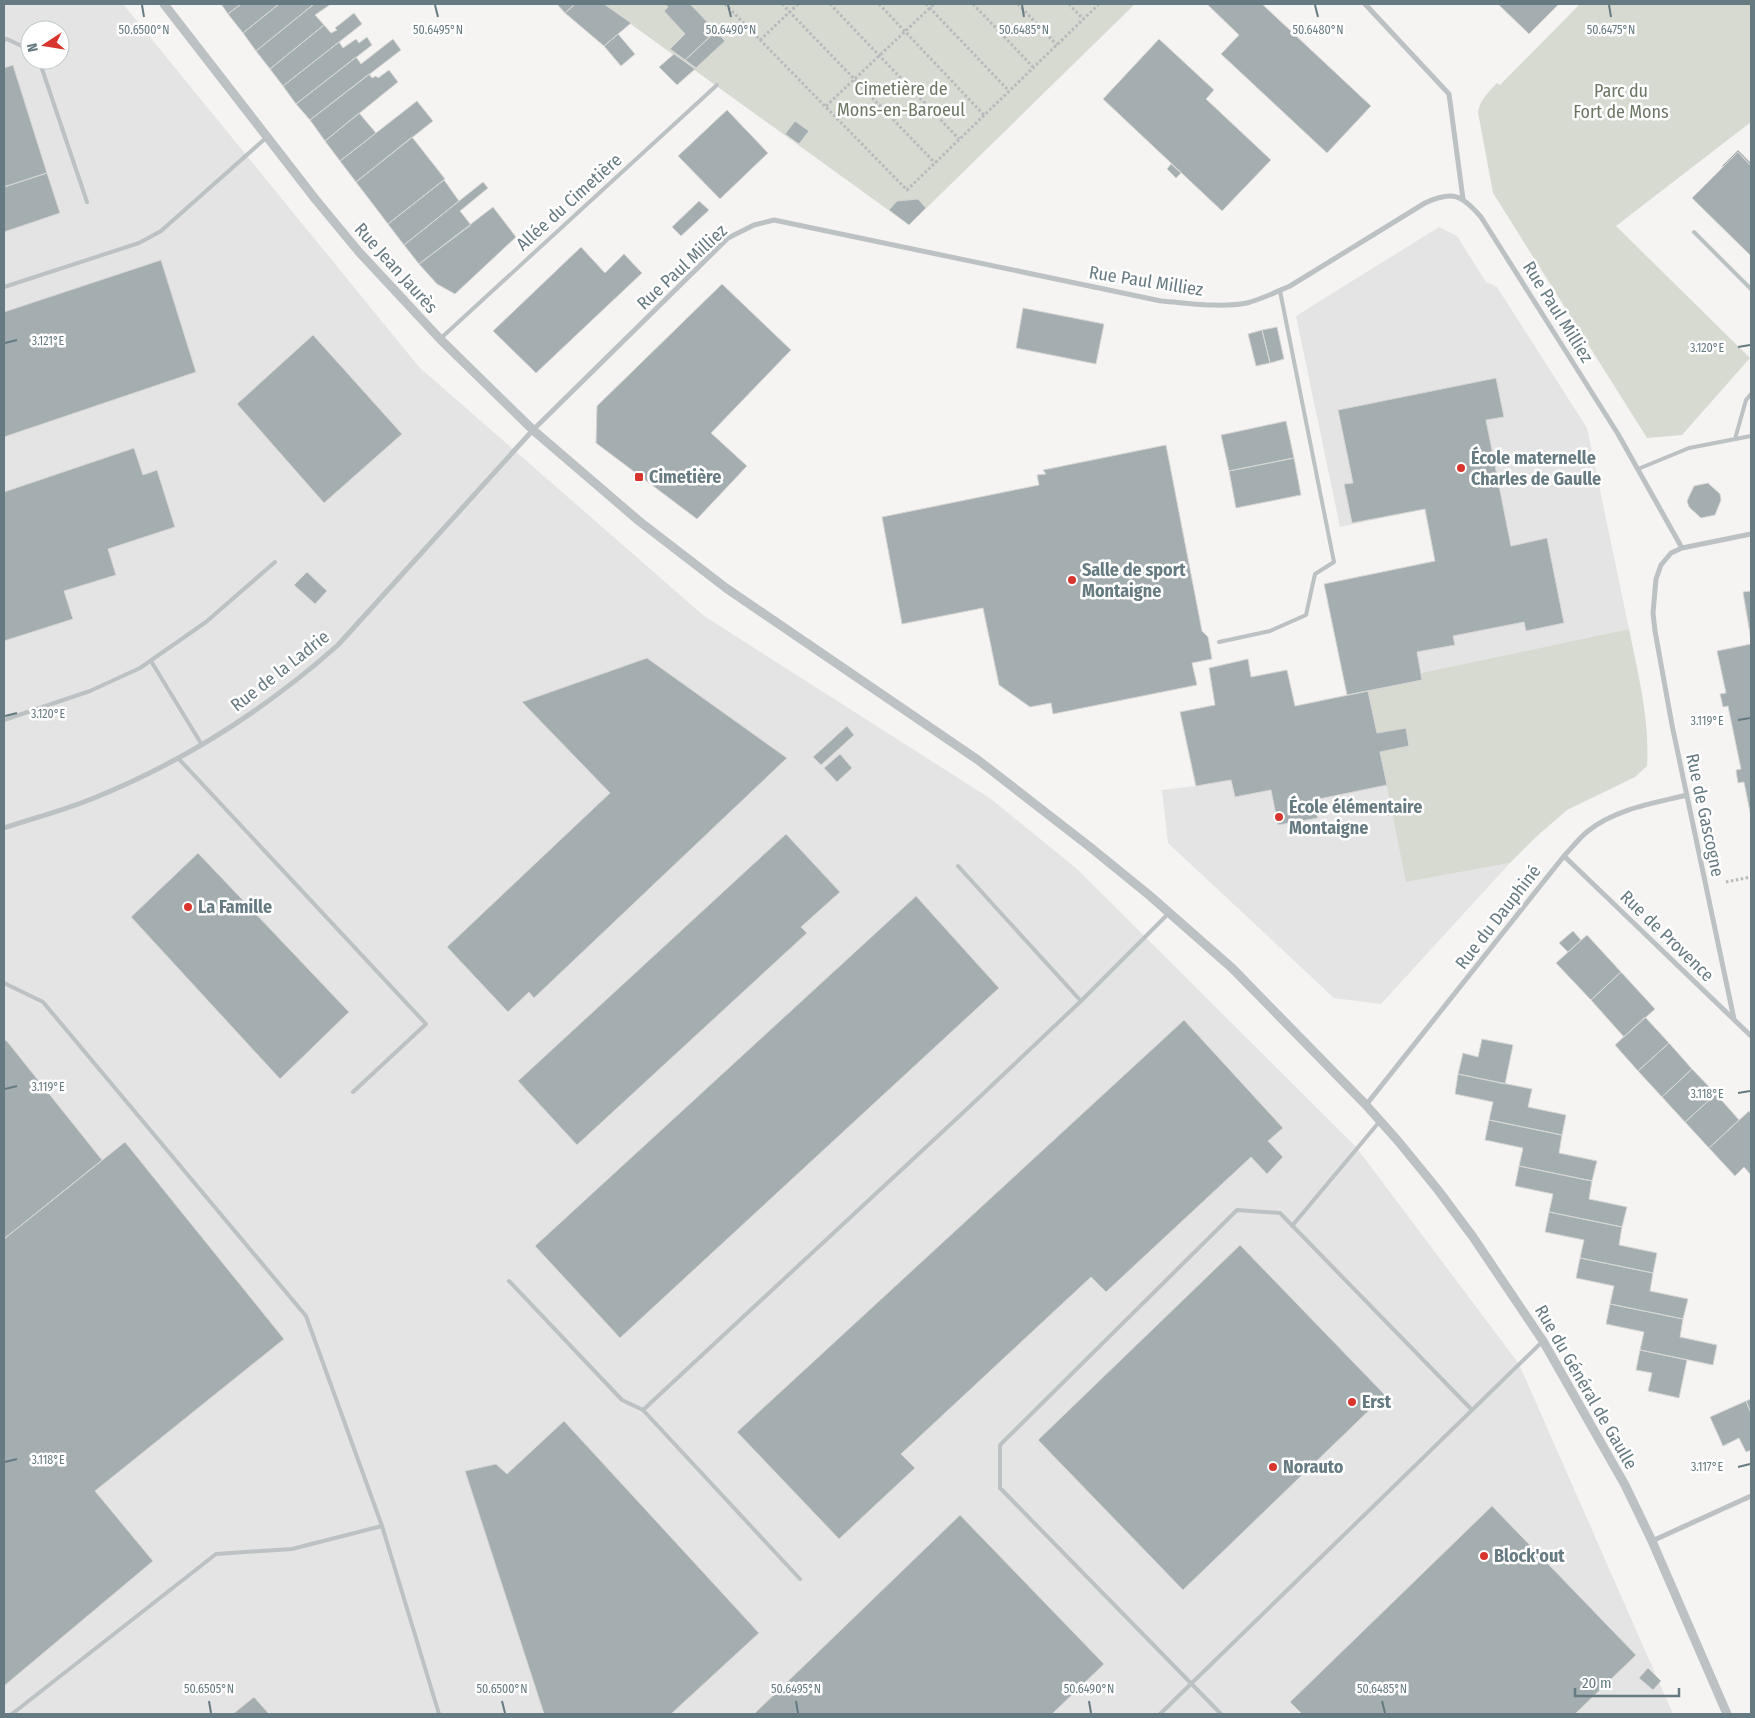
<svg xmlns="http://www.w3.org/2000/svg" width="1755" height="1718" font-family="'Fira Sans Condensed',sans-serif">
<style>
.built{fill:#e3e4e3;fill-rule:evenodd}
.green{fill:#d6dad1}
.building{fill:#a4aeb1;stroke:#d6d6d4}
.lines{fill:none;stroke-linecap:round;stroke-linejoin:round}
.path{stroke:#b6babb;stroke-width:3;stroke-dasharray:2.5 2.5;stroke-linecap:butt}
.service{stroke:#bcc1c3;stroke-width:4}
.minor{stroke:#bcc1c3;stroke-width:5}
.tertiary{stroke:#bcc1c3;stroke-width:9}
.ticks{fill:none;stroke:#667a81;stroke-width:2}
.poi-dot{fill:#d8352e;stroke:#fff;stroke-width:2}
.labels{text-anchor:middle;stroke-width:5;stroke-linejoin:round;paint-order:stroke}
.park-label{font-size:18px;fill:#6c7864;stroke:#fff}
.street-label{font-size:18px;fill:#667a81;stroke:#fff}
.poi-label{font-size:18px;font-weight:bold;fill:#667a81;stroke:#fff;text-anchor:start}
.ticks-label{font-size:12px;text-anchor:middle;fill:#667a81;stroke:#fff;stroke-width:5;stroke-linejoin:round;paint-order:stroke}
</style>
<rect width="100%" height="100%" fill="#f5f4f2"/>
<path class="built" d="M4,4H123L419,367L704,616L991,799L1077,869L1356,1147L1519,1364L1673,1714H4ZM30,30H60V60H30Z
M1439,227L1457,236L1486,282L1497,287L1587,428L1629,629L1421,673L1422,680L1377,733L1406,728L1409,746L1406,882L1510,863L1381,1004L1334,998L1168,843L1162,790L1195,786L1180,712L1215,705L1209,668L1248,659L1251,677L1287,670L1295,706L1347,695L1324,584L1435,561L1424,509L1340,527L1296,316Z"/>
<path class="green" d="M603,4H1135L909,225Z
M1580,4H1751V122L1616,226L1750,358L1682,435L1647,438L1493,193L1478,112C1480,99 1489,92 1497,83L1500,85Z
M1629,629C1638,674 1650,720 1647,766L1635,777L1567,810L1536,837L1510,863L1406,882L1380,752L1409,746L1406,728L1377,733L1368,691L1422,680L1421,673Z"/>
<path class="building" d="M221,4H241L228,14Z
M241,4H279L243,33L228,14Z
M279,4H314L256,51L243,33Z
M314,4H331L315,15L324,25L270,69L256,51Z
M557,4H575L565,13Z
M575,4H604L631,23L604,46L565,13Z
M665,4H690L716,31L685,60L670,49L685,34L664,11L668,7Z
M1207,4H1262L1371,106L1327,153L1221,54L1239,35Z
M1498,4H1559L1529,34Z
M354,13L362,24L283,86L270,69L324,25L331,33L337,30L335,28Z
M716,31L725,41L696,68L685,60Z
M618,34L635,54L621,66L604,46Z
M367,37L372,45L296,104L283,86L339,42L343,48L356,39L359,43Z
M393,39L401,50L310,120L296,104L356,57L361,64Z
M1159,39L1214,90L1206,99L1271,160L1222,211L1103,99Z
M674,54L695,69L677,85L659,67Z
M13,65L47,173L4,187V68Z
M389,70L398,82L325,141L310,120L369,74L372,78L376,76L378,78Z
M417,101L433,121L356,182L340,161Z
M727,110L768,153L720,199L678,156Z
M359,113L376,133L340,161L325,141Z
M795,121L809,131L799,144L785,134Z
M412,137L445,179L388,224L356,182Z
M1738,150L1751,163V166L1738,152L1723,167L1722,166Z
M1738,152L1751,166V256L1692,198Z
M1171,164L1181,173L1176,178L1167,169Z
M47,173L60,213L4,232V187Z
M444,180L459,201L404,245L388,224Z
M483,182L488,188L460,211L471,225L419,264L404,245Z
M918,199L926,208L909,225L889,210L897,201Z
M699,201L709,210L681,236L672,227Z
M493,207L516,237L455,294L437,284L419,264Z
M581,247L605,273L624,254L642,273L536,373L493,331Z
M161,260L196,372L4,437V312Z
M722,284L791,350L711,433L747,466L697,519L596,443L597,406Z
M1023,308L1104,324L1096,364L1016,348Z
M1277,327L1284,359L1270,363L1262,330Z
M1262,330L1270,363L1256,366L1248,334Z
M313,335L402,434L324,503L237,404Z
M1496,378L1504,417L1486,420L1511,546L1547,538L1564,623L1526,631L1524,622L1453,636L1455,645L1417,652L1422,680L1347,695L1324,584L1435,561L1425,509L1352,523L1344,484L1353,483L1338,410Z
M1286,421L1294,458L1229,471L1221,435Z
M1166,445L1202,631L1208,637L1212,659L1192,663L1197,685L1053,714L1051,703L1030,707L999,685L983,608L902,624L882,517L1039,485L1037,475L1046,474L1043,470Z
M134,448L143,475L157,470L175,527L108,549L116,575L64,591L73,619L4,641V492Z
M1294,458L1301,495L1236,508L1229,471Z
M1708,483L1720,494L1721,500L1715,515L1701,518L1689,507L1687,501L1694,486Z
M307,572L327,591L315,604L294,585Z
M1751,591V640L1743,592Z
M1751,644V817L1744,782L1738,783L1737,777L1736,770L1741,769L1728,706L1723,707L1720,694L1726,693L1717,651Z
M647,658L787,758L534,998L529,992L508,1012L447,947L610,793L522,702Z
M1248,659L1251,677L1287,670L1295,706L1368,691L1377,733L1406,728L1409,746L1380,752L1387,785L1314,800L1318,818L1278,825L1271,790L1235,797L1231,780L1196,786L1180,712L1215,705L1209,668Z
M847,726L854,735L821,765L813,757Z
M840,754L852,768L837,782L824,768Z
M786,834L840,892L801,927L807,933L577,1145L518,1081Z
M198,853L349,1012L280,1079L131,917Z
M916,896L999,988L620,1338L535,1246Z
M1573,931L1581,940L1568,952L1559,943Z
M1587,935L1621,972L1591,1000L1556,963Z
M1621,972L1655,1009L1624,1037L1591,1000Z
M1645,1017L1669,1043L1638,1071L1615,1045Z
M1184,1020L1283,1128L1268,1141L1283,1157L1267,1174L1251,1157L1106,1292L1091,1277L901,1454L915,1468L839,1539L737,1432Z
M1482,1039L1513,1045L1505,1084L1458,1074L1463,1053L1478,1057Z
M6,1040L102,1160L4,1239V1042Z
M1669,1043L1692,1069L1662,1097L1638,1071Z
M1692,1069L1716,1094L1685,1122L1662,1097Z
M1458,1074L1532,1089L1528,1107L1566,1115L1562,1135L1489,1120L1493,1102L1455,1094Z
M1716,1094L1739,1120L1709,1148L1685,1122Z
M1749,1111L1751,1114V1175L1744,1167L1735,1176L1709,1148Z
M1489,1120L1562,1135L1559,1153L1597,1161L1592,1181L1519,1166L1523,1148L1485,1140Z
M125,1142L284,1339L95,1491L153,1561L4,1686V1239Z
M1519,1166L1592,1181L1589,1199L1627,1207L1622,1227L1549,1212L1553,1194L1515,1186Z
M1549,1212L1622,1227L1619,1245L1657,1253L1653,1273L1580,1258L1584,1240L1545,1232Z
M1240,1245L1385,1395L1183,1590L1038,1440Z
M1580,1258L1653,1273L1650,1291L1688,1299L1683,1319L1610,1304L1614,1286L1576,1278Z
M1610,1304L1683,1319L1680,1337L1717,1345L1713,1365L1640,1350L1644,1332L1606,1324Z
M1640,1350L1687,1360L1679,1398L1648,1391L1652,1373L1636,1370Z
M1751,1399V1413L1746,1401Z
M1746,1401L1751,1413V1450L1746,1452L1739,1438L1723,1446L1710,1417Z
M564,1421L759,1633L671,1714H544L465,1471L496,1464L507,1474Z
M1492,1506L1636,1655L1575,1714H1302L1290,1702Z
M960,1515L1104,1664L1052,1714H754Z
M1648,1668L1661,1681L1653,1690L1639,1678Z
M254,1697L269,1714H233Z"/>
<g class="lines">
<path class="path" d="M725,4L907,190L1099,4
M782,4L935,163
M830,4L959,139
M879,4L984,115
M926,4L1009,91
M973,4L1033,67
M1018,4L1057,45
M1069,4L1083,19
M760,40L798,4
M826,106L934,4
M1726,882L1751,877"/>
<path class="service" d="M4,40L7,39L30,50
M39,60L87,202
M1694,232L1751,289
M4,287L139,243L161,231L267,137
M440,339L717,85
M1735,439L1746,400L1751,394
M1638,469L1689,448L1751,436
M1219,642L1270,631L1306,615L1315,574L1334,562L1280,291
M151,661L202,745
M4,720L90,691L140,668L206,622L275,562
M178,758L426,1024L353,1092
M958,866L1081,1001
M4,983L43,1002L306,1316L382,1526L439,1714
M1292,1226L1380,1121
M509,1281L622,1400L643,1410
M800,1579L643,1410L968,1108L1081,1001L1169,913
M12,1714L216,1554L292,1549L382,1526
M1160,1714L1543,1341
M1221,1714L1000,1488V1445L1237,1210L1280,1213L1472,1410"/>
<path class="minor" d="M1365,4L1449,94L1463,199
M4,828C34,818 65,810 94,798C183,762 266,709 338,645L533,430L728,238L754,225L774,220L1161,301C1189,303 1219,308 1247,303C1262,299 1276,292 1290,286L1425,203C1453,190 1462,195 1481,217L1618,434L1682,548
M1564,856L1751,1036
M1734,1019L1672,725L1655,631L1653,613L1656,579L1661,565L1671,553L1682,548L1751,534
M1366,1105L1564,856C1572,848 1579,838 1588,831C1615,809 1654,803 1687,795
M1652,1541L1751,1496"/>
<path class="tertiary" d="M164,4L316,200L359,252L440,339L533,430L639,521L726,588L978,760L1090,847L1149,895L1232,968L1366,1105L1398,1141L1438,1190L1473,1237L1543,1341L1625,1485L1652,1541L1727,1714"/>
</g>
<path class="ticks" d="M142,5L144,17M435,5L438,17M728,5L731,17M1022,5L1024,17M1315,5L1318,17M1609,5L1611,17M5,343L17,340M1738,347L1750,345M5,716L17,713M1738,720L1750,718M5,1089L17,1086M1738,1093L1750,1091M5,1462L17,1459M1738,1467L1750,1464M209,1701L211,1713M502,1701L505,1713M796,1701L798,1713M1089,1701L1091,1713M1382,1701L1385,1713"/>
<g class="poi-dot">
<circle cx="1461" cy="468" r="5"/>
<rect x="634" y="472" width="10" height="10" rx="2.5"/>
<circle cx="1072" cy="580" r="5"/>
<circle cx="1279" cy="817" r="5"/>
<circle cx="188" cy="907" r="5"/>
<circle cx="1352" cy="1402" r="5"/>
<circle cx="1273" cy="1467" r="5"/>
<circle cx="1484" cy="1556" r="5"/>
</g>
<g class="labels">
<g class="park-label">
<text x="901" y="95">Cimetière de<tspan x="901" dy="21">Mons-en-Baroeul</tspan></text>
<text x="1621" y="97">Parc du<tspan x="1621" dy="21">Fort de Mons</tspan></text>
</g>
<g class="street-label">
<text transform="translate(569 202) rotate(-42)" y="6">Allée du Cimetière</text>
<text transform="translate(682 267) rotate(-43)" y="6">Rue Paul Milliez</text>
<text transform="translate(396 268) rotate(48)" y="6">Rue Jean Jaurès</text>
<text transform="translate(1146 281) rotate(9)" y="6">Rue Paul Milliez</text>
<text transform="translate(1558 312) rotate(58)" y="6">Rue Paul Milliez</text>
<text transform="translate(280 671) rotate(-38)" y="6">Rue de la Ladrie</text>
<text transform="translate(1705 815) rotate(78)" y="6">Rue de Gascogne</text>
<text transform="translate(1498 917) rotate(-52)" y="6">Rue du Dauphiné</text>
<text transform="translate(1667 936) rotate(44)" y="6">Rue de Provence</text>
<text transform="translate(1586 1387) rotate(60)" y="6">Rue du Général de Gaulle</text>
</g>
<g class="poi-label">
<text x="1471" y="464">École maternelle<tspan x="1471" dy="21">Charles de Gaulle</tspan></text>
<text x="649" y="483">Cimetière</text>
<text x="1082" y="576">Salle de sport<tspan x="1082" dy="21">Montaigne</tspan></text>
<text x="1289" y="813">École élémentaire<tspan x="1289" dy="21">Montaigne</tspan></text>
<text x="198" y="913">La Famille</text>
<text x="1362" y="1408">Erst</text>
<text x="1283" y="1473">Norauto</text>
<text x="1494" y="1562">Block'out</text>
</g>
</g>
<g class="ticks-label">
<text x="144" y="34">50.6500°N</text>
<text x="438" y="34">50.6495°N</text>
<text x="731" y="34">50.6490°N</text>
<text x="1024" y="34">50.6485°N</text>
<text x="1318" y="34">50.6480°N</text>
<text x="1611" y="34">50.6475°N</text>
<text x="48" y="345">3.121°E</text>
<text x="1707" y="352">3.120°E</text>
<text x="48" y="718">3.120°E</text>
<text x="1707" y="725">3.119°E</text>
<text x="48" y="1091">3.119°E</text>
<text x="1707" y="1098">3.118°E</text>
<text x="48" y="1464">3.118°E</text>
<text x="1707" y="1471">3.117°E</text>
<text x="209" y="1693">50.6505°N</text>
<text x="502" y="1693">50.6500°N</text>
<text x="796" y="1693">50.6495°N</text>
<text x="1089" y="1693">50.6490°N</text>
<text x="1382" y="1693">50.6485°N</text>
</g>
<rect width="1755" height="1718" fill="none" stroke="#667a81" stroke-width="10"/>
<g transform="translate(45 45) rotate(258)"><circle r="24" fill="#ffffff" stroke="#c2cacd"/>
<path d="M0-4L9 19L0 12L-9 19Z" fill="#d8352e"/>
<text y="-8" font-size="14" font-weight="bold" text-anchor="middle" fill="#667a81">N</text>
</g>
<path d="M1575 1688v8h104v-8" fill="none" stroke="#667a81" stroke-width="2.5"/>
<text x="1582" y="1688" font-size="15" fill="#667a81" stroke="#ffffff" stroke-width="4" paint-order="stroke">20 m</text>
</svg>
